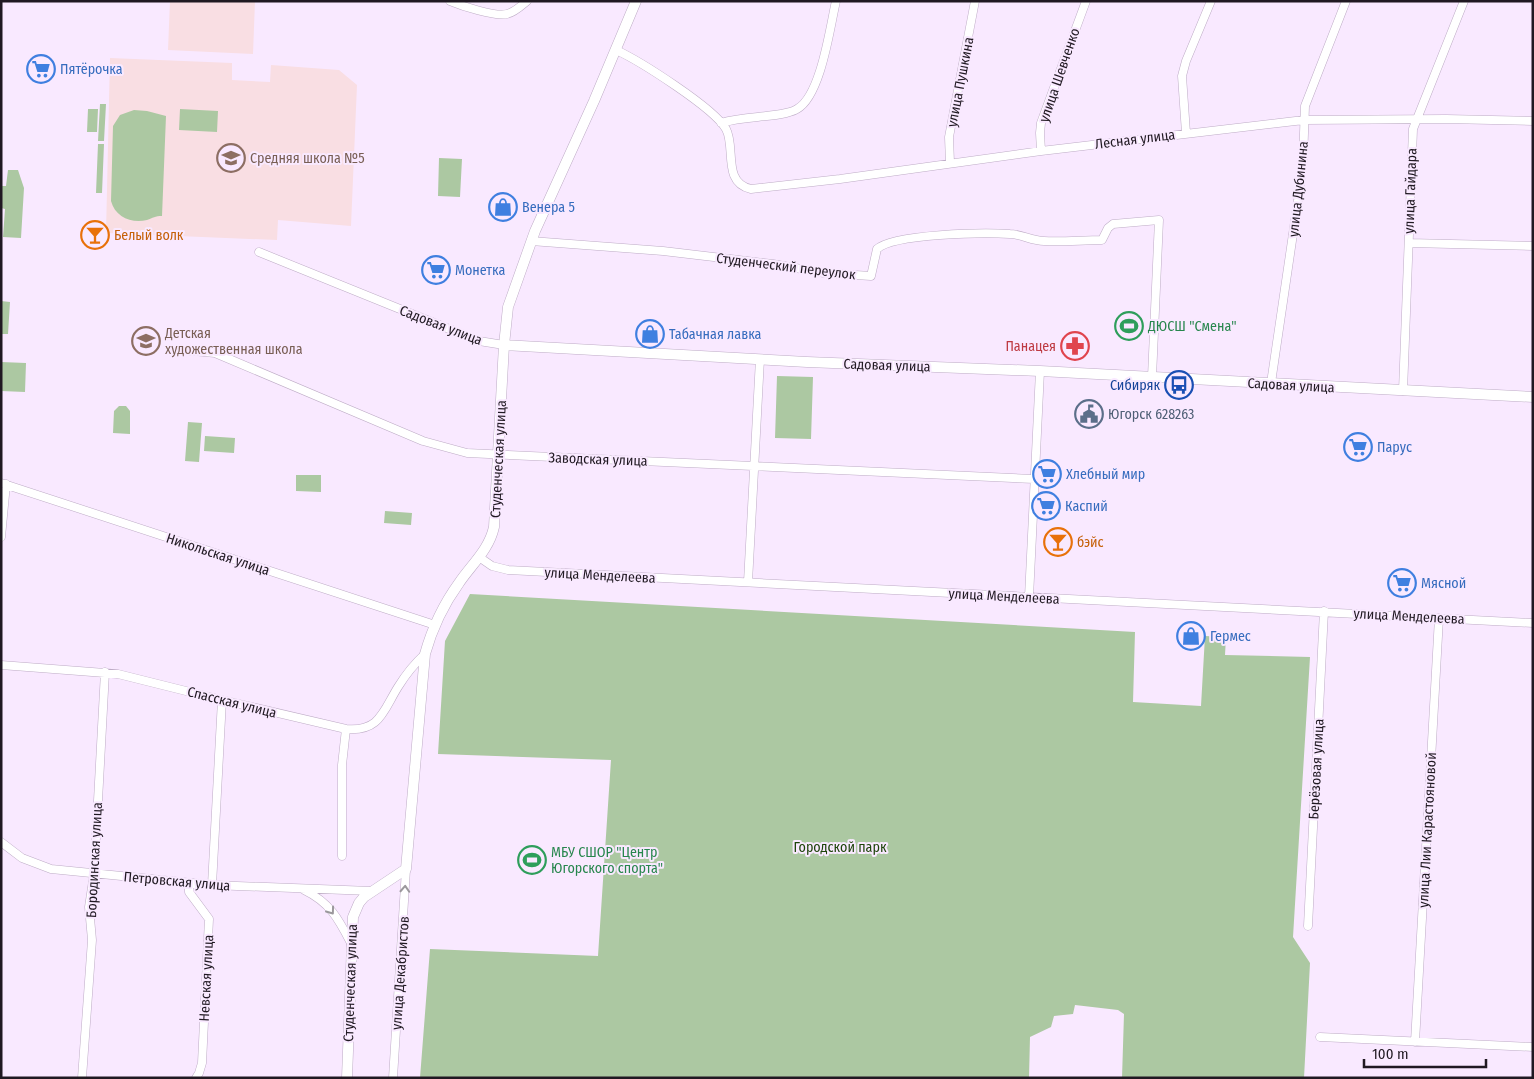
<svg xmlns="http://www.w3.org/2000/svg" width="1534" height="1079" font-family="'Fira Sans Condensed',sans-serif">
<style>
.education{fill:#f9dee3}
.green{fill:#acc8a2}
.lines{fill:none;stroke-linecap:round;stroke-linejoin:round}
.street-casing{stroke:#beacc6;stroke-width:9}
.secondary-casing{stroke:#beacc6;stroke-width:11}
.street{stroke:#fff;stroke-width:8}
.secondary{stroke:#fff;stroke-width:10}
.oneway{stroke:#9b989c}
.labels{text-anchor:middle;stroke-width:4;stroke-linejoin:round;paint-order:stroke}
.shop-label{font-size:14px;fill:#366cbe;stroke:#f9e9ff;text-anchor:start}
.street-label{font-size:14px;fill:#201922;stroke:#f9e9ff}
.education-label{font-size:14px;fill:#785e54;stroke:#f9e9ff;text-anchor:start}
.food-label{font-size:14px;fill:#c56008;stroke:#f9e9ff;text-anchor:start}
.leisure-label{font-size:14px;fill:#27864d;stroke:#f9e9ff;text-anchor:start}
.health-label{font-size:14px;fill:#be3a42;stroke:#f9e9ff;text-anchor:end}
.transit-label{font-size:14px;fill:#164399;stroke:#f9e9ff;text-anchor:end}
.service-label{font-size:14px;fill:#4e5e75;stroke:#f9e9ff;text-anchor:start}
.park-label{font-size:14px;fill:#1c4409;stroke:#f9e9ff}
</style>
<rect width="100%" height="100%" fill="#f9e9ff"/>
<path class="education" d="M170,1H255L253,54L168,50Z
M110,58L232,63V80L270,82L271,65L339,70L357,85L351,226L278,220L277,240L106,233Z"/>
<path class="green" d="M100,104H106L104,141H98Z
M88,109H98L97,132H87Z
M180,109L218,111L217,132L179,130Z
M134,110L147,111L166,116L162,216C155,216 153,218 147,220C132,224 115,217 111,201L113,126L120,115Z
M98,144H104L102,193H96Z
M439,158L462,159L460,197L438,196Z
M8,170H18L24,188L21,238L3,237L5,209L1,208V186H6Z
M1,301L10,302L8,334H1Z
M1,362L26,363L25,392L1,391Z
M777,376L813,377L811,439L775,438Z
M119,406H126L130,411V434L113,433L114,411Z
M188,422L202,423L199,462L185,461Z
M205,436L235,438L234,453L204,451Z
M296,475H321V492L296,491Z
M385,511L412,513L411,525L384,523Z
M470,594L1135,632L1133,702L1201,706L1205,636L1226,637L1225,655L1310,657L1293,937L1310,963L1304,1078H1122L1124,1014L1118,1010L1075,1005L1073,1014L1054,1016L1051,1027L1030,1037L1029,1078H420L430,949L598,956L611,760L438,754L445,641Z"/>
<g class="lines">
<defs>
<path id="street" d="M450,1C462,6 495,17 507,14C515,12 521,6 527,1
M616,50C640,61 714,108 726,129C736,147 722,183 751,189L840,179L1041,151L1304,120L1446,119L1533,121
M721,123C743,116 765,118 786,113C790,112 794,111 797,109C821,96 830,27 836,1
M1186,133L1182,76L1186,61L1211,1
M1041,151L1040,133L1041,123L1086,1
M950,163L949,137L975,1
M531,241L663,251L773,264L824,273L871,276L877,249C893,234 984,232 1010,234C1021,234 1032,241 1044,241C1063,242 1083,240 1102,240L1108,228L1113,224L1159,220L1152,377
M1409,243L1533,246
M259,252L479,341L504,345
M182,350L215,353L423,441L467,453L1034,479
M1271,383L1298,200L1303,160L1305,106L1346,1
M1403,391L1413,129L1464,1
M1,483L435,625
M1,537L6,484
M479,557L492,566L508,570L1533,623
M748,582L760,359
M1029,597L1040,371
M1,665L118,674L222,700L346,729C380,732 383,711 398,687C406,674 414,664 425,654
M1,842L22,858L51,869L212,885L371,891
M342,856V765L346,729
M189,884V892L209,919L202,1063L199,1073L196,1078
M212,885L222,700
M304,890C331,903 339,920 352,945
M1308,926L1324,611
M1320,1037L1533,1047
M1415,1042L1439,618
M82,1078L92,940L89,907L94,874L105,672
M393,1078L406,869"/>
<path id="secondary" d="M504,345L807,362L1040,371L1533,397
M347,1078L353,917L359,903L364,897L406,869L425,654C432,629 443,605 459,583C471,565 489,550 494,527L504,345L508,307L535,231L594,101L636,1"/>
</defs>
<use href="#street" class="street-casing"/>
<use href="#secondary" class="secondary-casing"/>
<use href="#street" class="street"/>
<use href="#secondary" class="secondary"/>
</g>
<defs><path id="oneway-chevron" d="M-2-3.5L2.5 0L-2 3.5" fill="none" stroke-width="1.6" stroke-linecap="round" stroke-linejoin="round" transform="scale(1.25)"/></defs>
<g class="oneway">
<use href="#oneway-chevron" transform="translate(405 889) rotate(-87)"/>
<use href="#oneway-chevron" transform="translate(331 911) rotate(54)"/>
</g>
<defs>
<symbol id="supermarket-ring" viewBox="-11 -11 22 22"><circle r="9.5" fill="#f9e9ff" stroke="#3f7fe0" stroke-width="1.5"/><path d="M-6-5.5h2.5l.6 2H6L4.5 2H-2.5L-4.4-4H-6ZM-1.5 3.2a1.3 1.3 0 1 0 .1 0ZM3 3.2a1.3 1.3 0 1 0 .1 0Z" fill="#3f7fe0"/></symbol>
<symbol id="school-ring" viewBox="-11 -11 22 22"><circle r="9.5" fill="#f9e9ff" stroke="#8d6e63" stroke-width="1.5"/><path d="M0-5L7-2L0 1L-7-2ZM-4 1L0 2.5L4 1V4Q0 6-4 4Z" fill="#8d6e63"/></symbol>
<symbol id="shop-ring" viewBox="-11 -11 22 22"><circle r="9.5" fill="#f9e9ff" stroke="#3f7fe0" stroke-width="1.5"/><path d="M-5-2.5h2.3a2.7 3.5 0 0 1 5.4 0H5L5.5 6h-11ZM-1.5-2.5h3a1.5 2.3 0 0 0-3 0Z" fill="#3f7fe0"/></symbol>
<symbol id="bar-ring" viewBox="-11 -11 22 22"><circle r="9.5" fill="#f9e9ff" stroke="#e8710a" stroke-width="1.5"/><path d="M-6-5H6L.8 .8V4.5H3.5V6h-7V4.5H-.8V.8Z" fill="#e8710a"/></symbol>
<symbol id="stadium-ring" viewBox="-11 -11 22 22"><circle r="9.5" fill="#f9e9ff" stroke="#2e9e5b" stroke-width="1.5"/><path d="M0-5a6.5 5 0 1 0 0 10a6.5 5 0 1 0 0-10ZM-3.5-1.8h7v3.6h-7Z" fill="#2e9e5b"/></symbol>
<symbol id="pharmacy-ring" viewBox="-11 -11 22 22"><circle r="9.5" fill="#f9e9ff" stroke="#e0444e" stroke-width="1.5"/><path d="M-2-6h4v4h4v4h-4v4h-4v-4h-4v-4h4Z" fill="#e0444e"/></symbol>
<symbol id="bus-ring" viewBox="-11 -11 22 22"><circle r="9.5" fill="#f9e9ff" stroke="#1a4fb4" stroke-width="1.5"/><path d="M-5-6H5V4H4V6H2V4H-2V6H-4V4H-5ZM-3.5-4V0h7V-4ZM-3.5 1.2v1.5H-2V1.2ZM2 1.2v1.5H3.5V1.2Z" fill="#1a4fb4"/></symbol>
<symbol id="civic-ring" viewBox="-11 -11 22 22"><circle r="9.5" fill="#f9e9ff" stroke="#5c6f8a" stroke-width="1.5"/><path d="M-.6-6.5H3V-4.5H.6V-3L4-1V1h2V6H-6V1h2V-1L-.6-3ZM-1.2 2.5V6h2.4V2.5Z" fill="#5c6f8a"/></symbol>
</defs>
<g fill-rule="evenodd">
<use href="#supermarket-ring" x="25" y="53" width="32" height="32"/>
<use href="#school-ring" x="215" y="142" width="32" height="32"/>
<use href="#shop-ring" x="487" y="191" width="32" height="32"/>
<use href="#bar-ring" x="79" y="219" width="32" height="32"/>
<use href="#supermarket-ring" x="420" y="254" width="32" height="32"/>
<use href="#stadium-ring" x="1113" y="310" width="32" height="32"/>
<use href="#shop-ring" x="634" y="318" width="32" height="32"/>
<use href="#school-ring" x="130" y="325" width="32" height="32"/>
<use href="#pharmacy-ring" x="1059" y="330" width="32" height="32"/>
<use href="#bus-ring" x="1163" y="369" width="32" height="32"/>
<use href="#civic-ring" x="1073" y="398" width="32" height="32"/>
<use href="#supermarket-ring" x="1342" y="431" width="32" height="32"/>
<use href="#supermarket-ring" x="1031" y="458" width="32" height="32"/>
<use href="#supermarket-ring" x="1030" y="490" width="32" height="32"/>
<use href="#bar-ring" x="1042" y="526" width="32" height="32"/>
<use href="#supermarket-ring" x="1386" y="567" width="32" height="32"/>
<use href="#shop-ring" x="1175" y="620" width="32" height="32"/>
<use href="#stadium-ring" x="516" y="844" width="32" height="32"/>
</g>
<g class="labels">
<g class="shop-label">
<text x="60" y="74">Пятёрочка</text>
<text x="522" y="212">Венера 5</text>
<text x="455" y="275">Монетка</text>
<text x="669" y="339">Табачная лавка</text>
<text x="1377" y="452">Парус</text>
<text x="1066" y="479">Хлебный мир</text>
<text x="1065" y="511">Каспий</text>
<text x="1421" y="588">Мясной</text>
<text x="1210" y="641">Гермес</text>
</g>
<g class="street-label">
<text transform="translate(1059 75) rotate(-71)" y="5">улица Шевченко</text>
<text transform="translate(960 82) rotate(-79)" y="5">улица Пушкина</text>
<text transform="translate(1135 139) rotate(-7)" y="5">Лесная улица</text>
<text transform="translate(1298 189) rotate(-84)" y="5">улица Дубинина</text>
<text transform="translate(1410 191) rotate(-88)" y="5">улица Гайдара</text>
<text transform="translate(786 266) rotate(7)" y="5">Студенческий переулок</text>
<text transform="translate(441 325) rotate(21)" y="5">Садовая улица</text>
<text transform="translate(887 365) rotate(2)" y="5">Садовая улица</text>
<text transform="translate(1291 385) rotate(3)" y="5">Садовая улица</text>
<text transform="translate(498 459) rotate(-87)" y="5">Студенческая улица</text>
<text transform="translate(598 459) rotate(2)" y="5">Заводская улица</text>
<text transform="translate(218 554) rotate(18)" y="5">Никольская улица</text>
<text transform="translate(600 575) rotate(3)" y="5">улица Менделеева</text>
<text transform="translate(1004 596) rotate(3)" y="5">улица Менделеева</text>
<text transform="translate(1409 616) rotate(3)" y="5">улица Менделеева</text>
<text transform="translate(232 702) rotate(14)" y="5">Спасская улица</text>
<text transform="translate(1316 769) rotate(-87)" y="5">Берёзовая улица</text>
<text transform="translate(1427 830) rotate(-87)" y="5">улица Лии Карастояновой</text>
<text transform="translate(94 860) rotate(-87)" y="5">Бородинская улица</text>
<text transform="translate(177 881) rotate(5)" y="5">Петровская улица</text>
<text transform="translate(400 973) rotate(-86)" y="5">улица Декабристов</text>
<text transform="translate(206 978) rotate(-87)" y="5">Невская улица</text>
<text transform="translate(350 983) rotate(-88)" y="5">Студенческая улица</text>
</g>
<g class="education-label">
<text x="250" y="163">Средняя школа №5</text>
<text x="165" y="338">Детская<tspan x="165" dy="16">художественная школа</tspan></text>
</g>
<g class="food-label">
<text x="114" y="240">Белый волк</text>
<text x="1077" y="547">бэйс</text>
</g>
<g class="leisure-label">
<text x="1148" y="331">ДЮСШ "Смена"</text>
<text x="551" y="857">МБУ СШОР "Центр<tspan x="551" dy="16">Югорского спорта"</tspan></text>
</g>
<g class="health-label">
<text x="1056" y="351">Панацея</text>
</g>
<g class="transit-label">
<text x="1160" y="390">Сибиряк</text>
</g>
<g class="service-label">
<text x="1108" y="419">Югорск 628263</text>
</g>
<g class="park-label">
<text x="840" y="852">Городской парк</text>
</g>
</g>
<rect width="1534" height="1079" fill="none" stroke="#201922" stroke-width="5"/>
<path d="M1364 1059v8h122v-8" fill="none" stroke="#201922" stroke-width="2.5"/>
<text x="1372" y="1059" font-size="15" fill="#201922" stroke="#f9e9ff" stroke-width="4" paint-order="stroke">100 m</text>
</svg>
